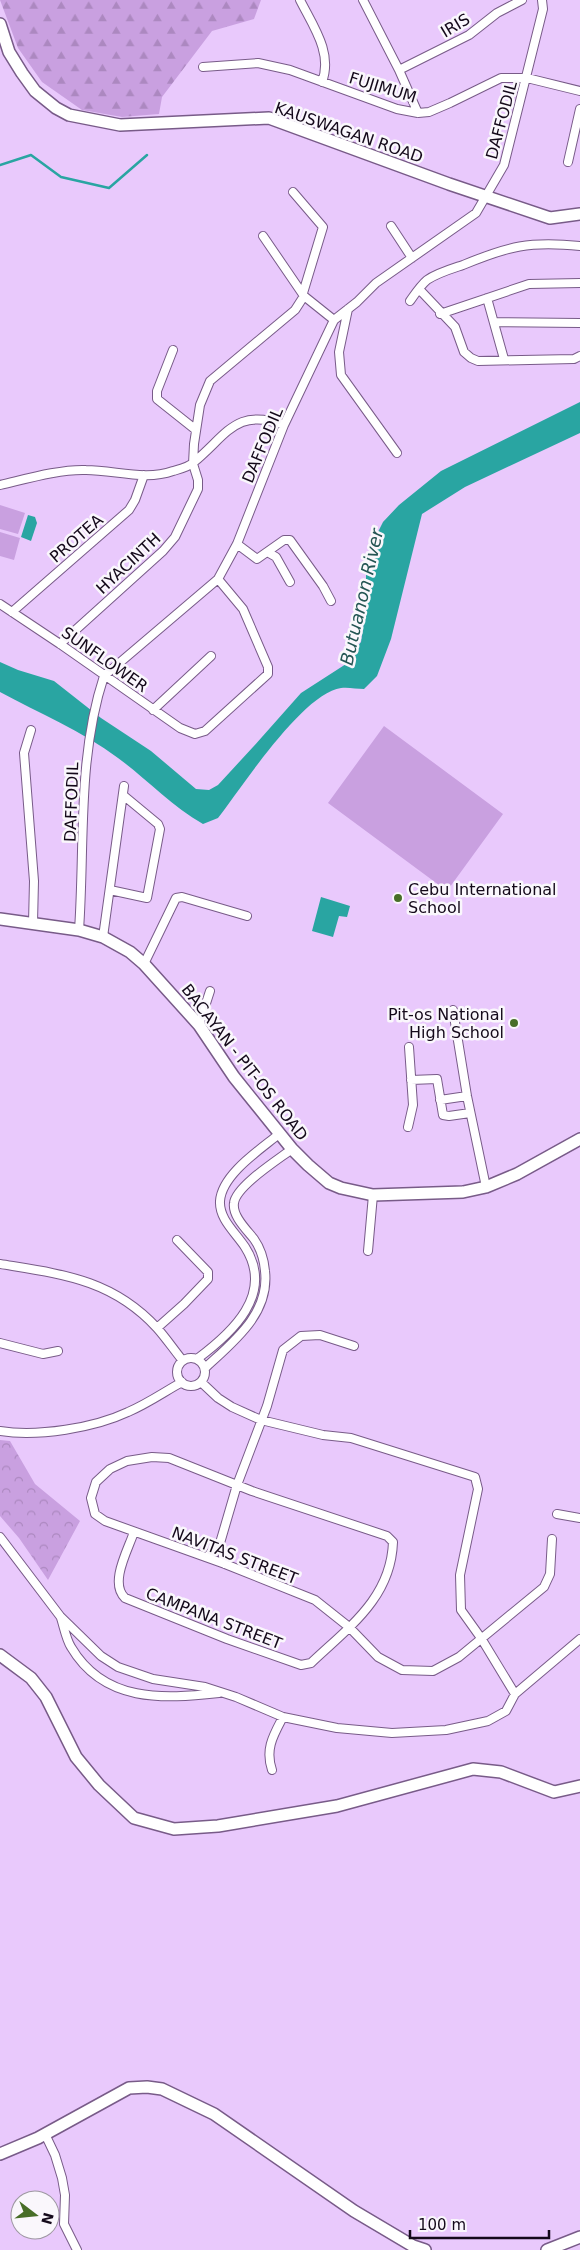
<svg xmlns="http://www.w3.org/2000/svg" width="580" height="2250" font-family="'DejaVu Sans',sans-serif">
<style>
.forest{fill:url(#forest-firs)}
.park{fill:url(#park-crowns)}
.garden{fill:#c9a0e0}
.water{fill:#29a5a2}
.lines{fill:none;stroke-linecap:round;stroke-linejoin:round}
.stream{stroke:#29a5a2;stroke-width:2.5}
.street-casing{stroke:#785b88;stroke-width:10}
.secondary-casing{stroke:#785b88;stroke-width:14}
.street{stroke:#fff;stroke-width:8}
.secondary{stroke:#fff;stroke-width:11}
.poi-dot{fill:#486e28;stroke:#faf7fc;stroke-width:2}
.labels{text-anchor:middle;stroke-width:5;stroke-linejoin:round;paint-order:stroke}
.street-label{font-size:16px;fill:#14091a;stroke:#faf7fc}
.poi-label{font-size:16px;fill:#14091a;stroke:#faf7fc;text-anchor:start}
.water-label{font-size:18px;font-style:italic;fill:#245554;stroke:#faf7fc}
</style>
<defs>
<pattern id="forest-firs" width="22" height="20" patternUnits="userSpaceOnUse" patternTransform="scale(1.25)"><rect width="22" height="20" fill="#c9a0e0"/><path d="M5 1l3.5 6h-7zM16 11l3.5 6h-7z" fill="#ac88c0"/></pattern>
<pattern id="park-crowns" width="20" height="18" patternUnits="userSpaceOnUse" patternTransform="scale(1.25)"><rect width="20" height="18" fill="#c9a0e0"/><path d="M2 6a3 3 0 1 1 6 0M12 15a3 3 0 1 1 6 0" fill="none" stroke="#ac88c0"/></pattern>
</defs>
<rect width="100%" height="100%" fill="#e9c9fc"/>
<path class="forest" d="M0,0H261L254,19L212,31L162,97L159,114L122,117L82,110L42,82L18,48Z"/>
<path class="park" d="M0,1440L10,1441L35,1484L80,1521L48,1580L19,1538L0,1516Z"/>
<path class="garden" d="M0,505L25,513L18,534L0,529Z
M0,532L20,538L14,560L0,556Z
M384,726L503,814L447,891L328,803Z"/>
<path class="water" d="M580,402V433L465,487L422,514L391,639L377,676L364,689C357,689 348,687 341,688C303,693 242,787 218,818L203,824C171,806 147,779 118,758C82,731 39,713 0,692V662L18,670L54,681L101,718L151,751L196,789L209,790L218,785L253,747L301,693L346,664L349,657L361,642L366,609V570L370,548L383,522L399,505L441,471Z
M28,515L35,517L37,523L31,541L21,537Z
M321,897L350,906L347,917L339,916L333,937L312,931Z"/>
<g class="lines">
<path class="stream" d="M0,165L31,155L61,177L109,188L147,155"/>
<defs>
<path id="street" d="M300,0C313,26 333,53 322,82
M363,0L399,70L418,113
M203,67L258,63L290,70L397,109L418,113L429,112L450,103L501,78H527L580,91
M399,70L469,35L497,13L522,0
M568,162L580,109
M293,192L323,227L303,293
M391,226L412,258
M263,236L304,296L334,320
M419,289L455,327L464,352L471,358L478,361L574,359L580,356
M487,298L504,359
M410,301C415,294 420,286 427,280C437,273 451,269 463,265C509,246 529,241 580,246
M348,309L339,352L341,375L397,453
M440,314L529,284L580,283
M495,322L580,323
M173,350L157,391V399L196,430
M0,485C26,479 60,469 86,470C115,470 145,481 173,471C180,469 189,467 194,462C227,435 236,407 284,425
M237,544L257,559L284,540H290L323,586L331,601
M269,553L276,557L290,582
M0,604L60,644L180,728L195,734L205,731L268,674V667L243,609L218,579
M12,612L129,510L135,500L144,475
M60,644L163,551L175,537L198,489V480L193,464L194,444L200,405L210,381L295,310L304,296
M153,710L211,656
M31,730L24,753L34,881L33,923
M110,890L147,898L160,829L158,824L123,795
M79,930C85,845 77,758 104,676L218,579L237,544L284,425L334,320L357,302L376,283L476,213L504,165L543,9L542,0
M103,937L124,786
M144,964L176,898L182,897L247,916
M453,1010L467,1096L486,1187
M199,1025L210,991
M411,1080L437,1079L443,1115L449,1116L470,1113
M440,1100L467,1096
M408,1127L413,1105L409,1047
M368,1251L373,1195
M0,1264C61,1274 112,1279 157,1328C166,1338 174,1350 183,1361
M157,1328L184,1304L208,1279V1272L177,1240
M0,1343L43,1354L58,1351
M177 1372a14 14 0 1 1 28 0a14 14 0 1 1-28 0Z
M197,1359C232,1333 275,1294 245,1247C235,1232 219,1219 220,1201C222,1174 261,1149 279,1134
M205,1368C233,1342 270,1314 265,1271C264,1259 261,1249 254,1239C247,1230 232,1216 234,1203C236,1186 279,1159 292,1149
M0,1431C38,1437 94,1428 128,1412C147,1404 164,1392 182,1382
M557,1514L580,1518
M134,1532C128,1550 109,1583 125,1598L227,1639L301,1665L311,1663C349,1627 391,1598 393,1542L387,1536L252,1491L169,1458L152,1457L127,1461L110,1469L96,1482L91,1498L95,1514L105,1521L225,1564L315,1600L349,1627L378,1657L402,1670L433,1671L459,1657L544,1587L550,1574L552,1539
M0,1537L60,1616L101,1656L118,1667L153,1679L205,1687L236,1697L283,1717L337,1728L392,1733L446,1730L488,1721L506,1711L515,1694L481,1638L461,1610L460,1575L478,1489L475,1477L351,1438L323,1435L261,1420L232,1407L218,1398L201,1382
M207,1557L220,1543
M225,1564L220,1543L237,1485L267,1406L283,1350L301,1336L320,1335L354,1346
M61,1618C64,1627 66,1639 71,1647C104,1703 163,1699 219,1693
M515,1694L580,1639
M272,1770C265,1749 273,1736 283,1717
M45,2134L55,2155L62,2178L65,2195L64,2224L77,2250"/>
<path id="secondary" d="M0,24L9,52L22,73L35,91L56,108L69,115L120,125L269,118L449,184L550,218L580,214
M0,919L79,930L103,937L130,952L144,964L199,1025L234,1077L292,1149L308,1165L329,1183L341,1188L373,1195L463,1192L486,1187L517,1174L580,1139
M0,1655L31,1678L46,1697L76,1757L99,1785L134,1818L174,1829L218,1826L337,1806L473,1769L501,1772L554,1792L580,1786
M0,2154L38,2138L129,2088L147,2087L162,2089L214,2114L354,2211L413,2246L425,2250
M547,2250L580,2237"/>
</defs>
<use href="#street" class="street-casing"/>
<use href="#secondary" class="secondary-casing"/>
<use href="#street" class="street"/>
<use href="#secondary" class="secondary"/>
</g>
<g class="poi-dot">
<circle cx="398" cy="898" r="5"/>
<circle cx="514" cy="1023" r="5"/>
</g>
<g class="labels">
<g class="street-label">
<text transform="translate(455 25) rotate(-31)" y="6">IRIS</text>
<text transform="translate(383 87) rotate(17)" y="6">FUJIMUM</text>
<text transform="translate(501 120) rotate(-75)" y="6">DAFFODIL</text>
<text transform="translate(349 132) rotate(19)" y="6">KAUSWAGAN ROAD</text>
<text transform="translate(262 445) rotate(-67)" y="6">DAFFODIL</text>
<text transform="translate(76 538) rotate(-41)" y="6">PROTEA</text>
<text transform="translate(128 563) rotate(-43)" y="6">HYACINTH</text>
<text transform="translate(105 659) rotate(35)" y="6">SUNFLOWER</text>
<text transform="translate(71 802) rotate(-88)" y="6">DAFFODIL</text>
<text transform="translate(245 1062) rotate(52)" y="6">BACAYAN - PIT-OS ROAD</text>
<text transform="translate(235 1555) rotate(21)" y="6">NAVITAS STREET</text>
<text transform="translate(214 1618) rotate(21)" y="6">CAMPANA STREET</text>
</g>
<g class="poi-label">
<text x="408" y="895">Cebu International<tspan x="408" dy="18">School</tspan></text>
<text x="504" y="1020" text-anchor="end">Pit-os National<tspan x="504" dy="18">High School</tspan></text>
</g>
<g class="water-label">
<text transform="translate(362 597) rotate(-77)" y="6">Butuanon River</text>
</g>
</g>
<g transform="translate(35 2215) rotate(106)"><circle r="24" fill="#faf7fc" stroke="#9e98a2"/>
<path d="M0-4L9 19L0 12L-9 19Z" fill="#486e28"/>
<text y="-8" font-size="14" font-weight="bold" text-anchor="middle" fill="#14091a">N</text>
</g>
<path d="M410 2230v8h139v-8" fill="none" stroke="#14091a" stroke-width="2.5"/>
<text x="418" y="2230" font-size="15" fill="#14091a" stroke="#faf7fc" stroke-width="4" paint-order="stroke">100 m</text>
</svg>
